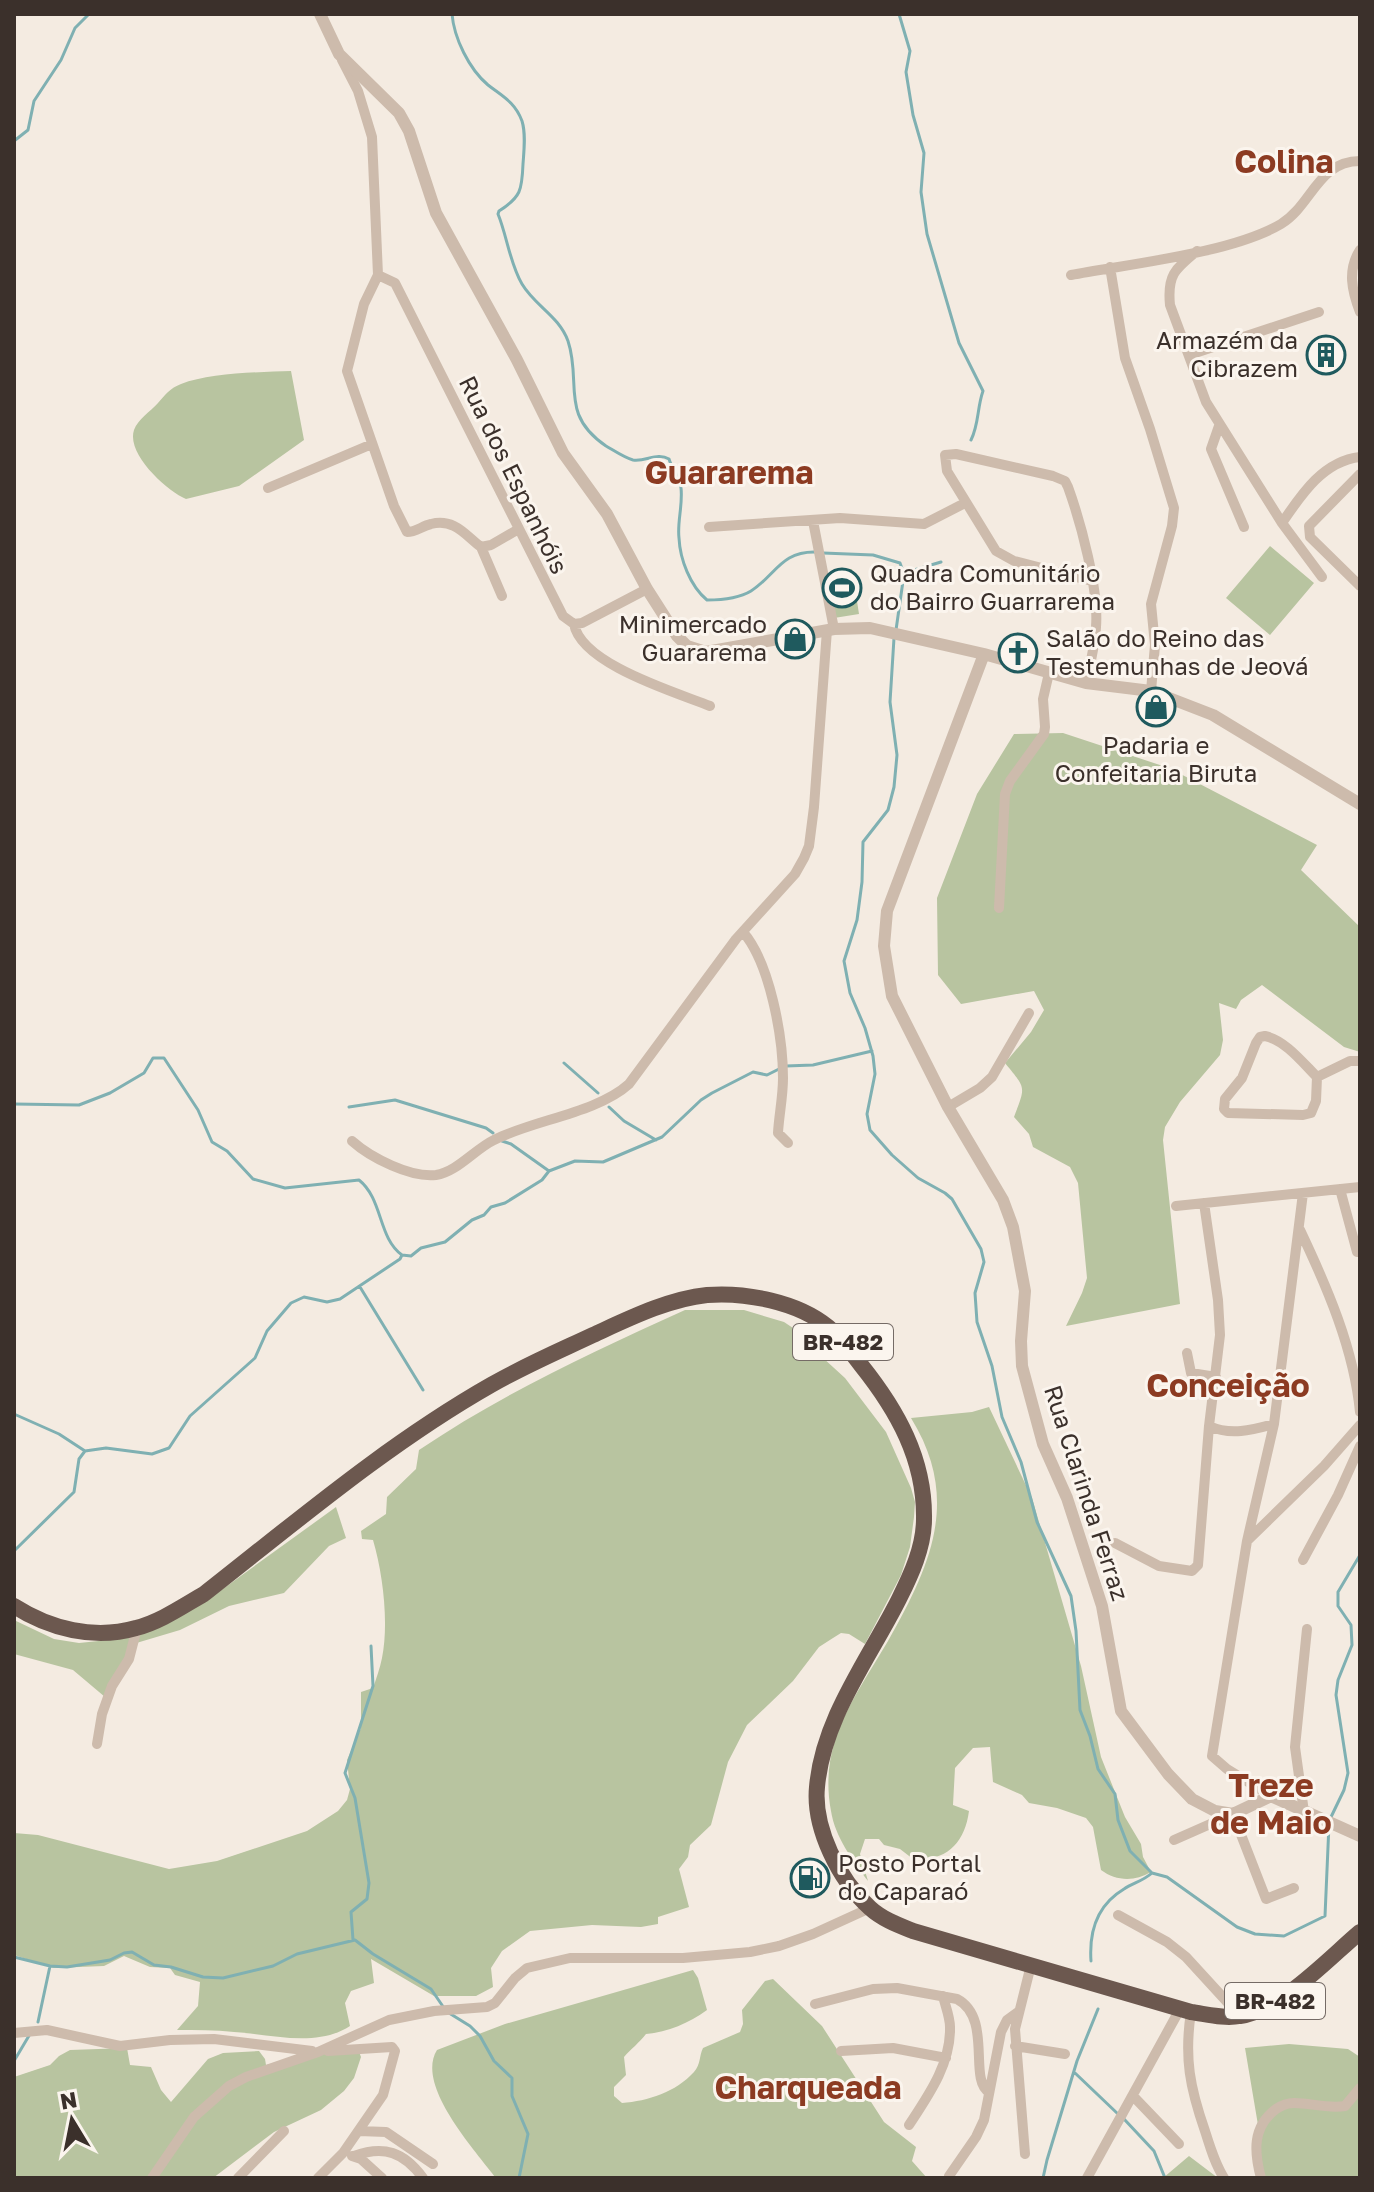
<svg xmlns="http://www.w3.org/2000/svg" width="1374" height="2192" font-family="'Golos Text',sans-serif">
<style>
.green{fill:#b8c4a0}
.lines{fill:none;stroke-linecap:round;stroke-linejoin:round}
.stream{stroke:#7fb0b2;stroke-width:3}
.minor{stroke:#cdbbac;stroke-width:10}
.tertiary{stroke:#cdbbac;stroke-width:12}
.trunk{stroke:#6c584f;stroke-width:16}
.labels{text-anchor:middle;stroke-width:6;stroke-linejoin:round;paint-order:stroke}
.shield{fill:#fbf5ee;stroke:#756b66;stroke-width:2}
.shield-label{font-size:22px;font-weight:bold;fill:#3b302b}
.poi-label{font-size:24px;fill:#3b302b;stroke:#fbf5ee;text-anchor:start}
.street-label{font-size:24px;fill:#3b302b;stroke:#fbf5ee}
.district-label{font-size:32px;font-weight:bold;fill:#8c3b22;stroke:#fbf5ee}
</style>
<rect width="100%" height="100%" fill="#f4ebe1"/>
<path class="green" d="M291,371L304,440L239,486L186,499C167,491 126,454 134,430C138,419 150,412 158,403C165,395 170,388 181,384C209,373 260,372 291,371Z
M1270,546L1314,583L1270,635L1226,598Z
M852,569L859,614L834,618L826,574Z
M1063,733L1169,768L1317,845L1301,870L1360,927V1052L1344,1047L1262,985L1241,1000L1236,1009L1219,1003L1223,1040L1220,1055L1180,1102L1165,1127L1163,1140L1180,1304L1066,1326L1082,1293L1087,1278L1078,1183L1070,1167L1033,1147L1029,1134L1014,1117C1026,1085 1026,1089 1005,1063L1031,1032L1044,1010L1034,991L961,1004L938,975L937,898L977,794L1014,734Z
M685,1310H744L784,1322L808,1338L822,1357L845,1378L886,1432L911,1488L915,1502L914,1517L910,1547L901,1575L865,1644L849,1634L841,1633L833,1638L819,1647L793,1681L747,1725L728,1762L711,1825L690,1845L688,1857L679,1869L689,1907L658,1917V1924L641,1927L592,1925L530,1931L502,1951L491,1968L493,1987L476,1996H434L371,1959L374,1983L351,1991L345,2003L350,2026C317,2048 270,2034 234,2032C215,2030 196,2030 177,2030L198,2006L200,1982L175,1975L170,1968L150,1967L124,1956L104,1966L54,1968L14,1955V1833L38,1835L169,1869L217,1861L307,1831L338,1811L347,1800L350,1789L347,1760L361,1728V1692L373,1688C376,1679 380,1668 382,1658C389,1623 383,1574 373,1540L362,1539L361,1531L386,1514L387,1497L416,1469L419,1450C503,1393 593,1352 685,1310Z
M989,1407L1032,1498L1081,1666L1101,1757L1125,1817L1141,1844L1143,1857L1151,1872C1134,1882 1116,1881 1101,1870L1093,1827L1086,1818L1057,1808L1029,1803L1022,1795L993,1782L990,1747L973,1748L955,1768L953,1805L969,1811C965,1842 947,1862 913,1859L900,1849L884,1845L879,1839H865L860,1854L868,1881C853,1861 835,1837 831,1811C818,1742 856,1696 888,1641C931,1565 961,1499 911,1418L972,1412Z
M336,1507L346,1538L329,1546L284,1593L229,1606L180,1630L133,1644L105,1697L73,1670L14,1654V1620L54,1639L79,1643L108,1640L202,1604Z
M693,1970L698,1978L707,2010C689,2023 668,2032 646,2034C639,2043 631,2049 624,2057L626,2075L614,2087V2096L622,2103C648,2101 676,2092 694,2072C701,2064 699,2056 703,2048L740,2032L743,2024L742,2010L765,1981L773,1979L822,2026L884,2122L916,2147L912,2161L927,2178H496C475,2150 415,2085 437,2050L505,2024Z
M1289,2044L1348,2049L1360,2057V2178H1266L1258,2162V2125L1245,2048Z
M346,2046L358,2049L361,2057L354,2078L344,2091L321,2110L274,2132L213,2178H14V2077L50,2065L59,2056L70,2050L127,2048L130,2065L151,2067L161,2090L171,2102L208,2059L223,2053L259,2051L265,2059L266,2065Z
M1189,2156L1218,2178H1163Z"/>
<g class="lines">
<path class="stream" d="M452,14C454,38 469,69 488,85C502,96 515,102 522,121C526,134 524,150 523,164C522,190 521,197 499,211L498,214C507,236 510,264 522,284C535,306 559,316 568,341C582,383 559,414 606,446C613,450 625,458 633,460C646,462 657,452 669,459C672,469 680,477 681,488C683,505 677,522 679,538C680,559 690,586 707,600C722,600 738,599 751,591C776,575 781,551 816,552
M899,14L910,51L906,72L913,115L924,153L921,192L927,234L959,343L983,391C977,408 979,424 971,440
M14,141L28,130L34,101L61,60L75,28L89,14
M823,553L873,555L900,563L904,574L896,630
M904,573L941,562
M894,638L890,702L897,755L894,787L888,810L863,842L862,882L857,920L844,961L850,993L865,1028L873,1056L875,1074L867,1114L870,1130L892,1155L918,1178L945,1193L952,1199L981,1249L984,1262L975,1293L977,1322L992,1366L1002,1417L1021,1462L1037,1522L1071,1596L1076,1631L1080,1710L1090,1736L1098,1769L1115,1794L1118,1820L1130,1851L1152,1873L1167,1877L1237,1927L1255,1934L1284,1936L1325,1916L1329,1824
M564,1063L598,1093
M786,1066L813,1065L872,1051
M14,1104L79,1105L110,1093L144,1073L153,1058H164L198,1110L212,1142L227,1151L253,1179L285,1188L359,1180C383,1199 378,1238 402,1255
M349,1107L395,1100L486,1128L493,1133
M609,1107L624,1121L656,1140
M502,1141L511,1144L549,1171
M360,1287L423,1390
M14,1414L59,1434L85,1451L106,1448L152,1454L169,1448L190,1416L255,1358L267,1331L291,1303L304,1297L327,1302L340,1299L400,1259L402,1255L411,1256L421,1248L445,1242L472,1220L484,1215L491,1207L505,1203L542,1180L549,1171L575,1161L603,1162L662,1137L701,1100L712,1093L753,1072L767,1075L779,1069
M14,1551L74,1492L79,1459L85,1451
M1331,1817L1344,1790L1348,1773L1336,1695L1338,1680L1352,1645L1351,1625L1338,1606V1592L1360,1555
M353,1940L351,1912L367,1899L369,1883L355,1798L345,1773L373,1686L371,1646
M14,1957L50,1966L67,1967L110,1960L124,1953L132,1952L154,1965L171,1967L203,1977L223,1978L273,1966L297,1954L355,1940L373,1954L431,1989L444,2008
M1091,1961C1089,1932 1097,1905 1124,1889C1133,1883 1143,1881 1152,1873
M449,2013L470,2026L480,2036L494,2061L512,2078V2096L528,2134L519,2178
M38,2022L50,1966
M14,2061L30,2034
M1075,2073L1118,2114
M1124,2119L1154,2151L1165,2178
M1043,2178L1047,2160L1077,2061L1098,2009"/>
<path class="minor" d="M342,60L358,91L372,137L378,275L364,304L347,371L394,506L407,532C416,532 422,526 431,524C455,518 466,536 481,547L491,545L517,530
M1360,250C1347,270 1352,291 1360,312
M1197,251C1175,269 1167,275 1170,305L1206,402L1282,523L1322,577
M1110,267L1125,358L1150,429L1174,508L1172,526L1151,604L1155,645L1151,691
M378,275L395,283L563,616L574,624L582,623L647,589
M1071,275C1129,264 1232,253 1281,224C1312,205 1318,161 1360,161
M1189,355L1319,312
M1219,426L1211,449L1244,527
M1360,474L1309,526L1310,537L1360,586
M268,488L372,444
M813,521L834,629
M1282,523C1301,495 1323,461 1360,457
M709,527L840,518L924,524L965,503
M481,547L502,596
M574,624C581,664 675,692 710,706
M1086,683C1090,664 1095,646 1096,627C1099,590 1081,523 1068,487L1065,481L1053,476L956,454L945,455L947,471L996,551L1014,561L1092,581
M999,908L1005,794L1010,781L1044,734L1045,727L1043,699L1049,673
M743,932C770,963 783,1037 783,1078C783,1097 779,1115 778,1133L788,1143
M1265,1036C1285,1040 1303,1063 1317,1077L1316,1101L1311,1113L1303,1115L1228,1113L1224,1109L1225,1099L1242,1078L1256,1043L1260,1037Z
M1317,1077L1350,1061H1360
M948,1107L980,1088L992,1077L1029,1013
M352,1141C371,1158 411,1178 436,1175C457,1172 475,1149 494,1140C533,1120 597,1113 629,1084L736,939L795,874L804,858L809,846L814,807L827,630
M1340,1189L1357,1252
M1176,1206L1360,1187
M1300,1230C1327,1287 1354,1349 1360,1412
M1187,1353L1191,1373L1216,1377
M1209,1426C1231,1436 1252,1430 1274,1424
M1247,1541L1324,1466L1360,1425
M1115,1543L1159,1566L1192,1571L1198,1565L1209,1426L1220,1335L1218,1300L1204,1203
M1303,1560L1338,1495L1360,1446
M97,1744L102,1714L112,1686L129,1659L137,1628
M1271,1796L1227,1769L1212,1756L1247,1541L1274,1424L1303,1193
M1304,1812L1295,1747L1307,1629
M1174,1840L1233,1814L1266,1899L1294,1888
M1118,1915L1167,1942L1186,1957L1240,2016
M815,2004L873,1989L897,1988L957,1999C993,2018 968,2080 989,2092
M1191,2012C1184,2058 1190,2088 1205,2131C1210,2147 1215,2164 1224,2178
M14,2033L47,2030L120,2046L170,2040L214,2039L312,2051
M1015,2046L1065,2054
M841,2051L893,2048L946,2058
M1134,2097L1179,2144
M909,2125C928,2096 951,2064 950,2027C950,2017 945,2005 943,1996
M359,2131L386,2132L433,2164
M1025,2154L1015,2029L1031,1965
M352,2156L361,2159L382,2178
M354,2156C384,2145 404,2152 423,2178
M949,2176L976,2137L984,2120L1001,2032L1007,2020L1018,2012
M152,2178L194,2117L229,2086L246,2077L318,2052L389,2020L434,2011L487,2007L495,2003L515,1978L527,1968L570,1958H683L750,1952L779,1946L813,1934L870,1908
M238,2178L284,2131
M318,2178L343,2153L383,2095L395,2051L392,2047L328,2051
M1087,2178L1180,2009
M1261,2178C1254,2152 1252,2127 1276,2109C1282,2105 1287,2103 1294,2103C1311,2103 1328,2109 1345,2106L1360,2088"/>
<path class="tertiary" d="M320,14L339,54L399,113L409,131L436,213L517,360L563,453L607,514L647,589L677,636L687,646L706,652L834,629L870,628L984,654L1086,683L1151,691L1213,715L1360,804
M984,654L887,911L884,946L892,996L948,1107L1003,1200L1013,1227L1025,1291L1021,1341L1022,1366L1043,1444L1067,1498L1102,1606L1121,1711L1168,1774L1192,1799L1215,1811L1233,1814L1271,1796L1360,1836"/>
<path class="trunk" d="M14,1606C50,1629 94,1640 136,1628C160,1622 183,1606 204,1594C297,1521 389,1443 491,1385C524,1366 559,1351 593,1335C628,1319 668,1299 707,1295C746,1292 798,1302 828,1327C841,1338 851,1352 861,1365C897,1410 925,1459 924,1519C924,1547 911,1575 899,1599C869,1659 823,1718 817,1787C813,1828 839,1880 870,1908C882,1919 898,1925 913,1931L1191,2012C1206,2014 1224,2019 1240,2016C1281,2010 1329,1958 1360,1932"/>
</g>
<defs>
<symbol id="building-ring" viewBox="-11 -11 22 22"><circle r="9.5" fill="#fbf5ee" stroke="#1f5a5e" stroke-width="1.5"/><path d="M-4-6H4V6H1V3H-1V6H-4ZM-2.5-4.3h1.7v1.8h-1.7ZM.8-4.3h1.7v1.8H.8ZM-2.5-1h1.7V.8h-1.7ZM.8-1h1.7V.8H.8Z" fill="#1f5a5e"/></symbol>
<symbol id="stadium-ring" viewBox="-11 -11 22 22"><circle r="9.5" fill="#fbf5ee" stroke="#1f5a5e" stroke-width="1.5"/><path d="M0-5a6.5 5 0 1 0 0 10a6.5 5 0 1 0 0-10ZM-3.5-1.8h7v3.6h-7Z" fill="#1f5a5e"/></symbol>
<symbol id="shop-ring" viewBox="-11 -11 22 22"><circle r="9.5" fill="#fbf5ee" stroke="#1f5a5e" stroke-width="1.5"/><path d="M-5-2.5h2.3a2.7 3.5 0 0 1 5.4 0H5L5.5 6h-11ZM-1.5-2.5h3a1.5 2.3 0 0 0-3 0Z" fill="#1f5a5e"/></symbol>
<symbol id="church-ring" viewBox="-11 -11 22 22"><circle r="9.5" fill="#fbf5ee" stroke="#1f5a5e" stroke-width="1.5"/><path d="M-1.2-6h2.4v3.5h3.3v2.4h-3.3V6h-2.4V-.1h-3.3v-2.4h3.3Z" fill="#1f5a5e"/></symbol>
<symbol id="fuel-ring" viewBox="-11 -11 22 22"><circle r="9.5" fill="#fbf5ee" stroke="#1f5a5e" stroke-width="1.5"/><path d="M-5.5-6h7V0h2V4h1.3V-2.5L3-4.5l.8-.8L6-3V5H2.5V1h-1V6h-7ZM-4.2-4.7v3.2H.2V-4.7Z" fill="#1f5a5e"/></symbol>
</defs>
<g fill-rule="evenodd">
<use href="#building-ring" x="1304" y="333" width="44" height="44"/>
<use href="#stadium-ring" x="820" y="566" width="44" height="44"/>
<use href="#shop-ring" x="773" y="617" width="44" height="44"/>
<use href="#church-ring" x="996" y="631" width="44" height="44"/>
<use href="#shop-ring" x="1134" y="685" width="44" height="44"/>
<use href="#fuel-ring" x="788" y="1856" width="44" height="44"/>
</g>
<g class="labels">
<g class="shield">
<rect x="793" y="1324" width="100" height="36" rx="6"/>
<rect x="1225" y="1983" width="100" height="36" rx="6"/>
</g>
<g class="shield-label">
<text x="843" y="1350">BR-482</text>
<text x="1275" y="2009">BR-482</text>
</g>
<g class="poi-label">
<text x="1298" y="349" text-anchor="end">Armazém da<tspan x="1298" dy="28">Cibrazem</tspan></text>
<text x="870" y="582">Quadra Comunitário<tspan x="870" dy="28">do Bairro Guarrarema</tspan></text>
<text x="767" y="633" text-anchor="end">Minimercado<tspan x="767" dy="28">Guararema</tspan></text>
<text x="1046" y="647">Salão do Reino das<tspan x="1046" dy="28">Testemunhas de Jeová</tspan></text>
<text x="1156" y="754" text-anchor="middle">Padaria e<tspan x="1156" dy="28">Confeitaria Biruta</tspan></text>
<text x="838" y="1872">Posto Portal<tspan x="838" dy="28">do Caparaó</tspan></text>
</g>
<g class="street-label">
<text transform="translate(513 475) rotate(64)" y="8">Rua dos Espanhóis</text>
<text transform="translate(1086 1493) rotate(72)" y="8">Rua Clarinda Ferraz</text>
</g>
<g class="district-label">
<text x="1284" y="173">Colina</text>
<text x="729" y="484">Guararema</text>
<text x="1228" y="1397">Conceição</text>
<text x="1271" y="1797">Treze<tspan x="1271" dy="37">de Maio</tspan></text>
<text x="808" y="2099">Charqueada</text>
</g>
</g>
<rect width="1374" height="2192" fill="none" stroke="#3b302b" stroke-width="32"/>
<g transform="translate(72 2120) rotate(350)" stroke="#fbf5ee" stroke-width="6" paint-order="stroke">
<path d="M0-6L14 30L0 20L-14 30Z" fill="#3b302b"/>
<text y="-12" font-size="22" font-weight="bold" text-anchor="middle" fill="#3b302b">N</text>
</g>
</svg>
